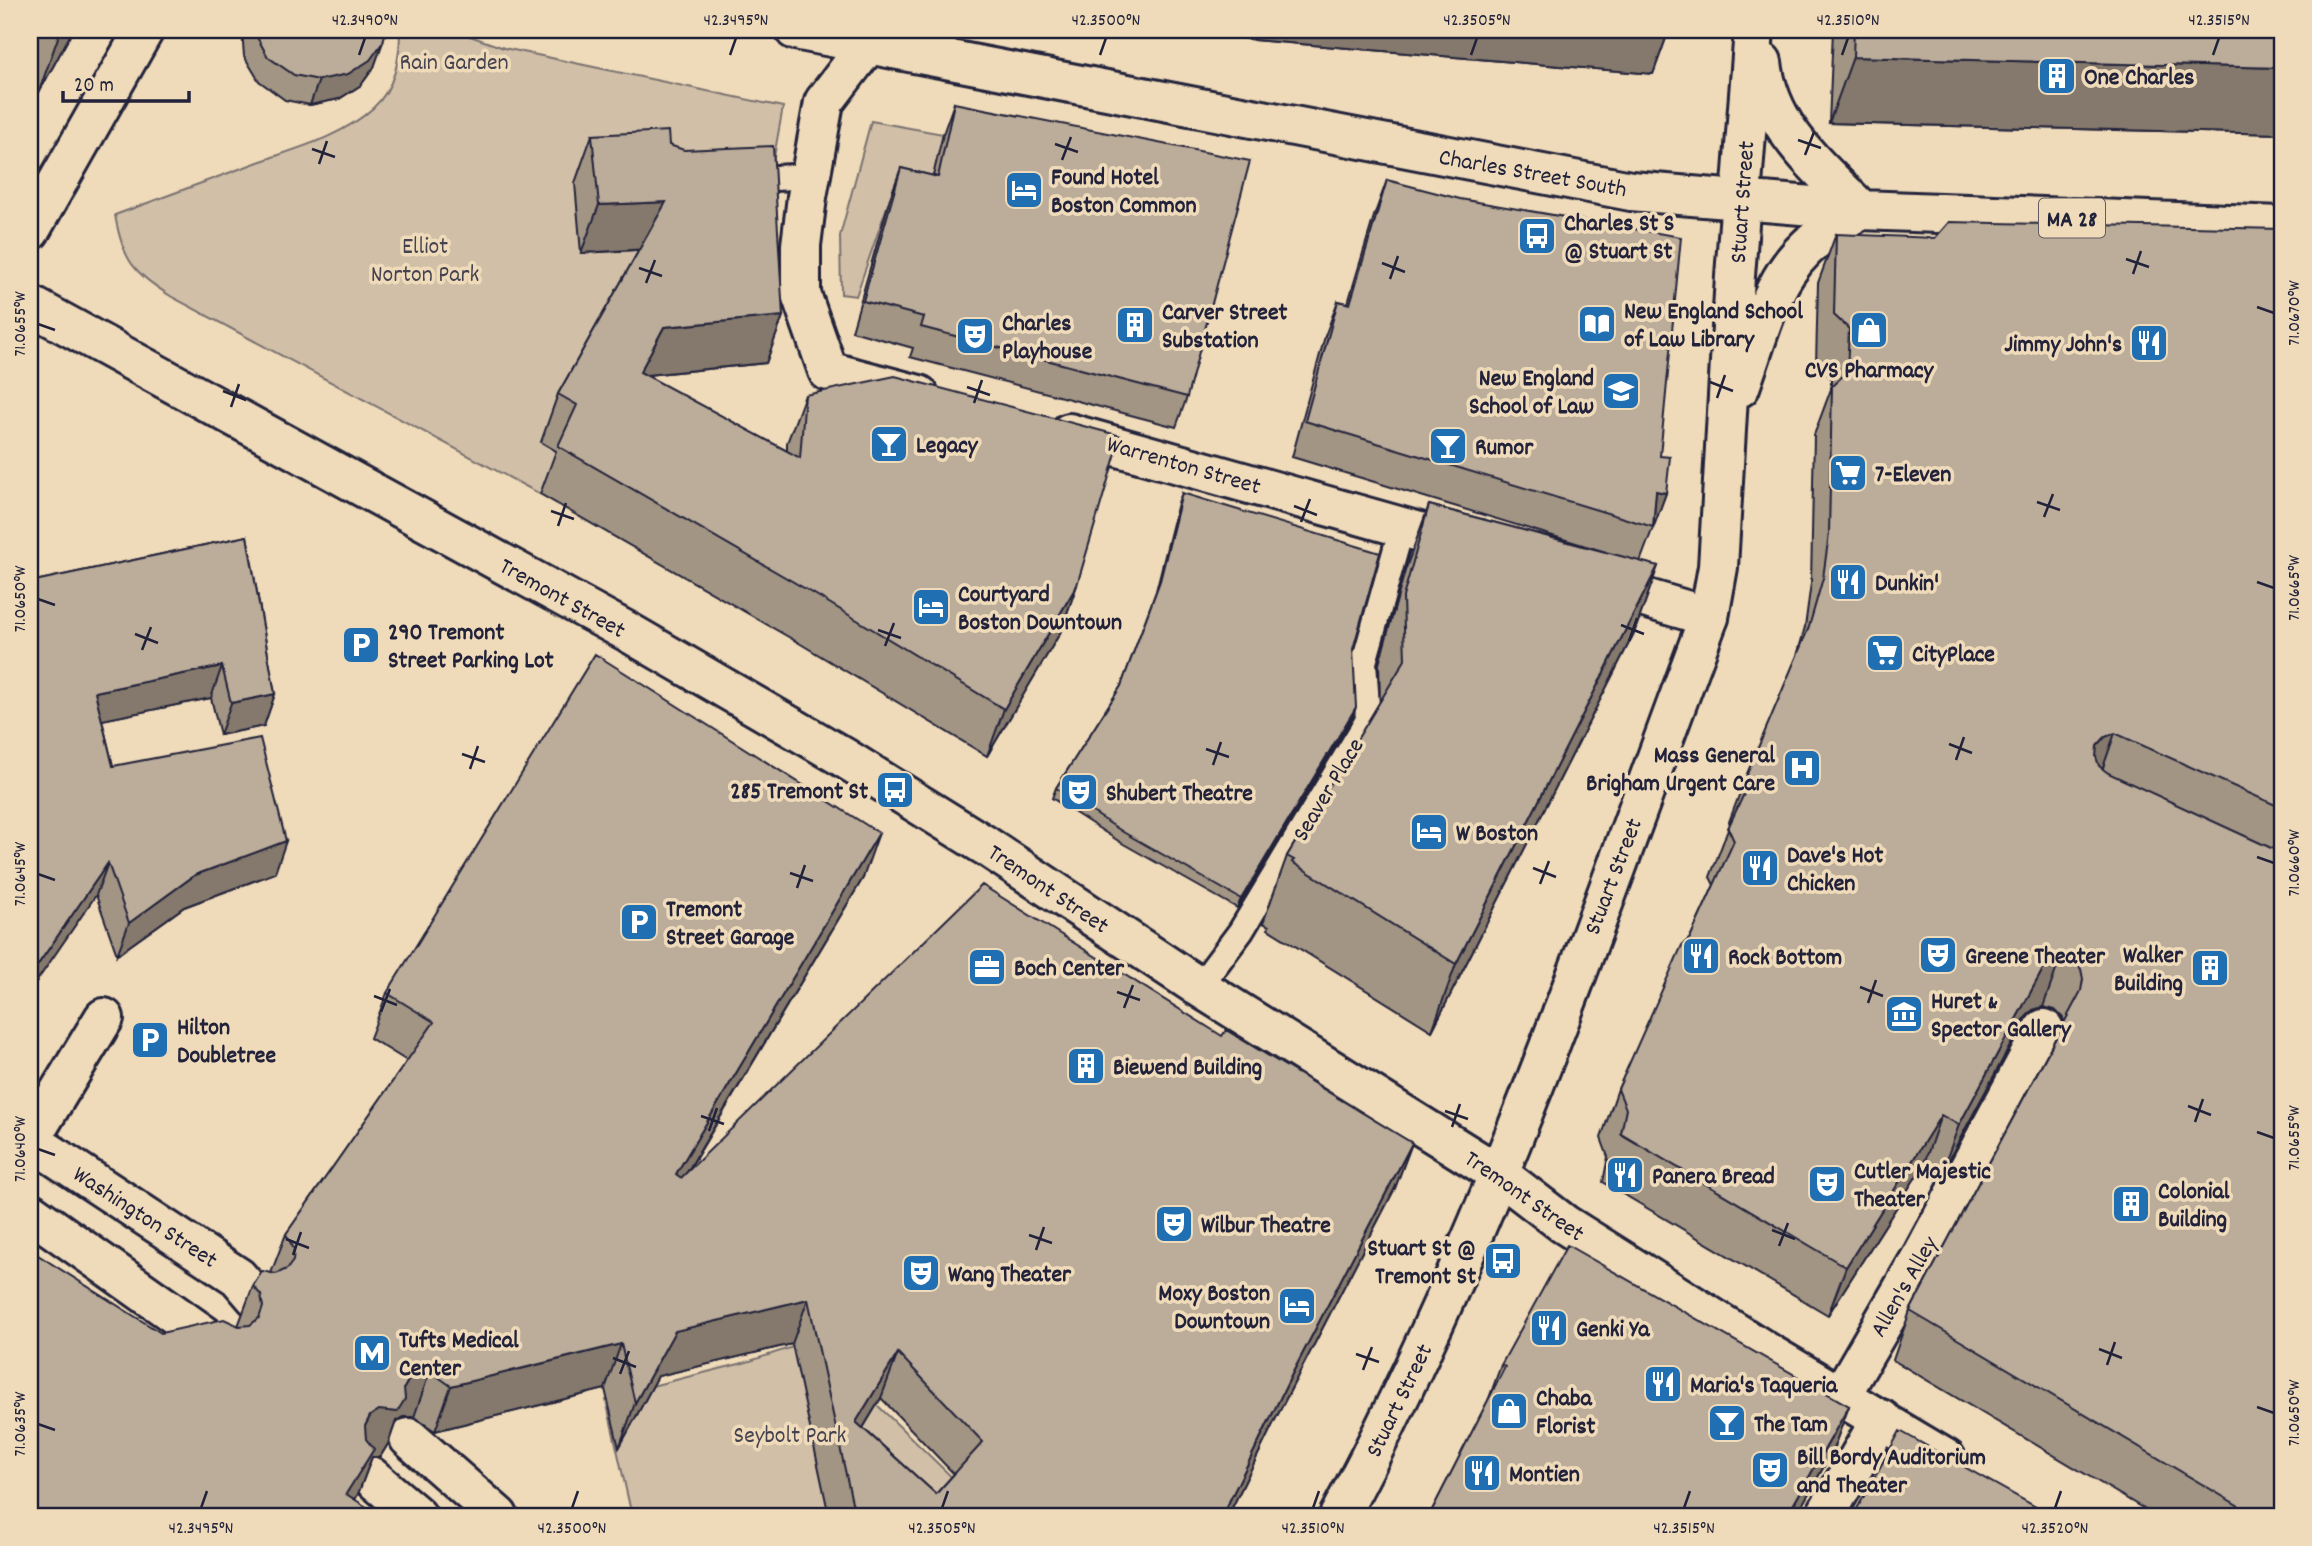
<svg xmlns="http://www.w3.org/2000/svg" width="2312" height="1546" font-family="Dekko,sans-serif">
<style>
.green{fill:#d1c0a7;stroke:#7a7171;stroke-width:2}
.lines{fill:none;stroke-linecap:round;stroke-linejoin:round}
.service-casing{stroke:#22223b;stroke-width:30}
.minor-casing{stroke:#22223b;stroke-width:44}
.primary-casing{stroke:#22223b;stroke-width:44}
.service{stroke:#efdbb9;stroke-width:24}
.minor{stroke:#efdbb9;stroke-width:38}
.primary{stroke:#efdbb9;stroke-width:38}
.wall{fill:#a29584;stroke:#22223b;stroke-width:2;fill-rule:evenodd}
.shaded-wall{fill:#84796c;stroke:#22223b;stroke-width:2}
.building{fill:#bcad9a;stroke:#22223b;stroke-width:2;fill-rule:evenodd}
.ticks{fill:none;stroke:#22223b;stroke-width:2.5}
.labels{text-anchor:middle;stroke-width:7;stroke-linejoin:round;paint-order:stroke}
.shield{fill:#efdbb9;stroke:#605a61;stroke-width:2}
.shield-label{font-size:23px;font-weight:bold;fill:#22223b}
.park-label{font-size:24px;fill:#454251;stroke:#efdbb9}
.poi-label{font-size:24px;font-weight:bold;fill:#22223b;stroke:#efdbb9;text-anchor:start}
.street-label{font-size:24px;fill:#22223b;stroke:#efdbb9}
.neatline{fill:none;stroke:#22223b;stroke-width:2.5}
.ticks-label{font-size:18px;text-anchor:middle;fill:#22223b}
</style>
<rect width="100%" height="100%" fill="#efdbb9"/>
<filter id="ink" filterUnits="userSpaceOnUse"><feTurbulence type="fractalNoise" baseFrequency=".0143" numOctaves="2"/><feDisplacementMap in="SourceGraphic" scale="14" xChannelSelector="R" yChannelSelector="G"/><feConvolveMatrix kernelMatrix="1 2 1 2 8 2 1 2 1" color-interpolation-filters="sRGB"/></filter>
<g filter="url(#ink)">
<path class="green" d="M400,30H453L504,48L783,107L772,168L654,249L540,494L172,297C133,272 123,261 115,215C163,197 212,179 261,161C298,148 343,136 373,108C395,88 400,59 400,30Z
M871,121L943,134L928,201L890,198L856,296L841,294L840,236Z
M811,1341L962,1487L858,1516H632L606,1400L624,1393L747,1362Z"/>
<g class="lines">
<defs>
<path id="service" d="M741,180L810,176
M1199,987L1241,931L1368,720L1364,662L1402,527"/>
<path id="minor" d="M879,30L824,102L807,197L801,245V294L828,371L919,395
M1069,433L1469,546
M1597,584L1709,617
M30,1140L104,1018
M1841,1395L1923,1254L2044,1029
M1825,1516L1881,1419"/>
<path id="primary" d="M795,30L1631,191L1861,210L2282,226
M1762,62C1769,128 1817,165 1861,210
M30,231L144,30
M30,305L628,632L843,757L986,846L1199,987L1500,1175L1564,1224L1773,1356L1946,1459
M1740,387C1770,303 1775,253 1861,210
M30,1140L238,1277L256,1298
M30,1212L225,1350
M409,1438L498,1516
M370,1476L417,1516
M1339,1516C1493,1230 1595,920 1709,617L1718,567L1735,276L1754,30"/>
</defs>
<use href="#service" class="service-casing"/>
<use href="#minor" class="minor-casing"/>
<use href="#primary" class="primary-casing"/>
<use href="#service" class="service"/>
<use href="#minor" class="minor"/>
<use href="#primary" class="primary"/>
</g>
<path class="wall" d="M30,30H73L38,94L30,90Z
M242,30H386L374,67L361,85L339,99L310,105L285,100L259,81L244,56Z
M1200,30H1669L1653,74L1254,40Z
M1833,30H2282V134L1829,123Z
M954,103L1187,397L1176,427L910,357L913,348L852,331L890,198L901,168L933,176L943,134Z
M592,135L669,145L783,316L766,363L647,375L646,376L787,451V443L805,395L1077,585L1060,633L987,756L799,643L540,494L556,451L541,442L558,394L639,250L581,253L575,183Z
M1387,180L1660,456L1666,493L1640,562L1658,566L1634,633L1432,1031L1268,929L1269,926L1263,923L1287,856L1380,702L1379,664L1405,571L1429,505L1606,552L1292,457L1325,336L1338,301L1348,303L1374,216Z
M1836,234L2278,595L2282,596V1516H2156L1893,1360L1910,1311L2064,1022L2063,1018L2055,1010L2043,1007L2033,1010L2025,1018L1941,1174L1924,1164L1828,1315L1603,1182L1608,1157L1601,1138L1618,1089L1690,938L1714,885L1710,877L1730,824L1729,822L1747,774L1797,656L1805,627L1811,583L1814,435L1831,389V378L1816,364L1818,283Z
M1182,493L1353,649V716L1237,908L1120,842L1052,798L1056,788L1121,686L1156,591L1178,503Z
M247,536L275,694L264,726L220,735L211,698L102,720L113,766L275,873L184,907L117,955L96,895L30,582Z
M863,878L689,1170L1222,1036L1412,1143L1395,1188L1276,1418L1228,1516H829L792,1344L658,1376L619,1448L605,1389L435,1431L414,1417H403L396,1421L388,1444L380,1457H372L358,1494L355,1500L30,1516L161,1333L238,1326L253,1286L271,1273L286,1234L407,1061L370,1038L387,993ZM881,1398L954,1474L936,1494L863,1428Z
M1501,1365L1849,1406L1832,1452L1796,1516H1429L1488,1401Z"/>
<path class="shaded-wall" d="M61,30H73L38,94L60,32Z
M1258,30H1669L1653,74L1254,40Z
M383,42L374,67L361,85L339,99L310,105L319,80Z
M1853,57L2282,68V134L1829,123Z
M666,202L648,249L581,253L599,205Z
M783,316L766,363L647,375L622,420L640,372L664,327Z
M1656,491L1666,493L1653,529V528Z
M1658,566L1634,633L1432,1031L1456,964Z
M2282,577V584L2258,642L2275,593Z
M1077,585L1060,633L987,756L1004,709Z
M222,666L211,698L83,724L95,692Z
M275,694L264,726L220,735L231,703Z
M1356,707L1353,716L1237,908L1241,899Z
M2115,733L2098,782L2080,795L2097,746L2105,737Z
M879,833L863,878L659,1219L676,1174Z
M286,841L275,873L184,907L117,955L129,923L195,875Z
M108,863L96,895L30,991V976Z
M2060,959L2043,1007L2033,1010L2025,1018L1941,1174L1959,1125L2043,969L2051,961Z
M1941,1115L1924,1164L1828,1315L1846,1267Z
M1412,1143L1395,1188L1276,1418L1228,1516H1222L1293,1372Z
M808,1299L792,1344L658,1376L619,1448L635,1403L675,1331Z
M621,1344L605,1389L435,1431L451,1386Z
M898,1353L881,1398L843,1461L856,1422Z
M430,1371L414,1417H403L396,1421L388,1444L380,1457H372L358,1494L344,1516L346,1494L362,1456L365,1426L370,1416L404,1388L409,1379L419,1372Z
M1849,1406L1832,1452L1796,1516H1787Z"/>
<path class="building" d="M253,30H386L383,42L370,60L348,74L319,80L294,75L268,57Z
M1854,30H2282V68L1853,57Z
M954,103L1250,161L1187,397L921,327L924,317L863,301L901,168L938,177Z
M668,131L669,145L684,150L773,146L783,316L664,327L640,372L800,458L805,395L895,376L1121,436L1077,585L1004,709L816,595L558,446L577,405L558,394L666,202L599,205L592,135Z
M1387,180L1460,199L1681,237L1660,456L1670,457L1666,493L1656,491L1653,527L1305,421L1338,301L1350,304Z
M1949,222L2282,229V577L2275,593L2282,596V808L2115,733L2105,737L2097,746L2096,757L2099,766L2108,773L2282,853V1516H2256L1910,1311L2081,991L2083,979L2081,969L2073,961L2060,959L2051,961L2043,969L1959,1125L1941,1115L1846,1267L1621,1134L1626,1109L1618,1089L1682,945L1690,938L1734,841L1728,828L1750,781L1747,774L1809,627L1823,578L1829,534L1832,386L1847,372L1849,329L1834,315L1836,234L1935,238Z
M1182,493L1380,553L1353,649L1356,707L1241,899L1123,832L1056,788L1121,686L1160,581Z
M1429,505L1658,566L1456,964L1292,862L1294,860L1287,856L1405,660L1403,597Z
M247,536L275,694L231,703L222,666L95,692L113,766L260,738L286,841L195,875L129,923L108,863L30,976V582Z
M595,654L879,833L676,1174L681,1178L982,885L1222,1036L1226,1030L1412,1143L1293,1372L1222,1516H855L808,1299L675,1331L635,1403L621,1344L451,1386L430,1371L419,1372L409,1379L404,1388L405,1399L397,1412L379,1410L370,1416L365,1426L366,1439L374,1449L346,1494L381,1516H30V1250L161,1333L224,1319L239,1326L250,1325L259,1318L263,1307L261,1295L253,1286L262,1271L276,1274L287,1269L293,1261L294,1249L286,1234L434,1022L387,993ZM898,1353L983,1442L936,1494L856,1422Z
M1567,1245L1849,1406L1787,1516H1429L1505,1367L1501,1365Z
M1900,1431L2052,1516H1853Z"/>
</g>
<path class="ticks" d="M359,55L365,38M730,55L736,38M1100,55L1106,38M1471,55L1477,38M1842,55L1848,38M2213,55L2219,38M1798,140L1821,148M1055,144L1078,152M312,149L335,157M1805,155L1814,132M1062,160L1071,137M319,164L327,141M2126,259L2149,267M1382,263L1405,272M639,268L662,276M2133,274L2141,251M1390,279L1398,256M646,283L655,260M2257,307L2274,313M38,324L55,330M1710,382L1733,391M967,387L990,395M223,391L246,400M1717,398L1725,375M974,403L982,380M231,407L239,384M2037,502L2060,510M1294,506L1317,515M551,511L574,519M2044,517L2053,494M1301,522L1310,499M558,526L566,503M2257,582L2274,588M38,599L55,605M1621,625L1644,634M878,630L901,638M135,634L158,643M1629,641L1637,618M885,646L894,623M142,650L151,627M1949,744L1972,753M1206,749L1229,757M462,754L485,762M1956,760L1964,737M1213,765L1221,742M470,769L478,746M2257,857L2274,863M1533,868L1556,877M790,873L813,881M38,874L55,880M1540,884L1549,861M797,888L805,865M1860,987L1883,996M1117,992L1140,1000M374,996L397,1005M1868,1003L1876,980M1124,1008L1133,985M381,1012L390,989M2188,1106L2211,1115M1445,1111L1468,1119M701,1116L724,1124M2195,1122L2203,1099M1452,1127L1460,1104M709,1131L717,1108M2257,1132L2274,1138M38,1149L55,1155M1772,1230L1795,1239M1029,1235L1052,1243M286,1239L309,1248M1779,1246L1788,1223M1036,1250L1044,1227M293,1255L301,1232M2099,1349L2122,1358M1356,1354L1379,1362M613,1358L636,1367M2107,1365L2115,1342M1363,1370L1372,1347M620,1374L629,1351M2257,1407L2274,1413M38,1424L55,1430M201,1508L207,1491M572,1508L578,1491M942,1508L948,1491M1313,1508L1319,1491M1684,1508L1690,1491M2055,1508L2061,1491"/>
<defs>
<symbol id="building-square" viewBox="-11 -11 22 22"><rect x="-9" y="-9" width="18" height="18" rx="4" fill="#1f6fb2" stroke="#efdbb9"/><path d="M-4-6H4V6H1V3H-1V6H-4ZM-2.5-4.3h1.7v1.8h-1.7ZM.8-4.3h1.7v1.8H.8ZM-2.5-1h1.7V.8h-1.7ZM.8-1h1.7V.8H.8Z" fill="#fff"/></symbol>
<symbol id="hotel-square" viewBox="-11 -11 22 22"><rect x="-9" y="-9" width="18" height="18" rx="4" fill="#1f6fb2" stroke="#efdbb9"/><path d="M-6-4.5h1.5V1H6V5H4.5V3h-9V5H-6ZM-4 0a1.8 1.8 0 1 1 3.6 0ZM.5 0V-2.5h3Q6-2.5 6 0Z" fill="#fff"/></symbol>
<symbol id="bus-square" viewBox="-11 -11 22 22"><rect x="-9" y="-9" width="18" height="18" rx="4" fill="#1f6fb2" stroke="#efdbb9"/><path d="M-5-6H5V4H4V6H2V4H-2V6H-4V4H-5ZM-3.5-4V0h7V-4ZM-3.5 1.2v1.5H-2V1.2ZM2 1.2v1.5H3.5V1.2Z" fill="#fff"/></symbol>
<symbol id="library-square" viewBox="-11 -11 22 22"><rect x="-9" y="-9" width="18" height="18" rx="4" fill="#1f6fb2" stroke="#efdbb9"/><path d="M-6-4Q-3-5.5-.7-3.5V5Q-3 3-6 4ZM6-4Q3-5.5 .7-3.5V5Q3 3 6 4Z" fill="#fff"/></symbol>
<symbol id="shop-square" viewBox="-11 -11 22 22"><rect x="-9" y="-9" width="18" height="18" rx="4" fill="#1f6fb2" stroke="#efdbb9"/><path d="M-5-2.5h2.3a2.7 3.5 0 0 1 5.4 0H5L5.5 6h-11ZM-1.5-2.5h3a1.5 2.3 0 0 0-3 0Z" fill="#fff"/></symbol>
<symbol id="theatre-square" viewBox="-11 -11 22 22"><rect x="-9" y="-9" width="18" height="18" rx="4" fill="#1f6fb2" stroke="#efdbb9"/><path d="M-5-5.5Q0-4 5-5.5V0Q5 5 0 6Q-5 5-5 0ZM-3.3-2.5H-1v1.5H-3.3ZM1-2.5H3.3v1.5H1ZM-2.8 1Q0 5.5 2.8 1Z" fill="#fff"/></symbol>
<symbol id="restaurant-square" viewBox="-11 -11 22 22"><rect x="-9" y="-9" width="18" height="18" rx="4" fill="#1f6fb2" stroke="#efdbb9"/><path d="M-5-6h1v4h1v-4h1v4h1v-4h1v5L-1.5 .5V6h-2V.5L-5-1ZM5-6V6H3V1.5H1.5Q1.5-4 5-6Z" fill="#fff"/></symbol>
<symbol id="university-square" viewBox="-11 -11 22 22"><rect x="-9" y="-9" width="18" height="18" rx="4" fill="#1f6fb2" stroke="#efdbb9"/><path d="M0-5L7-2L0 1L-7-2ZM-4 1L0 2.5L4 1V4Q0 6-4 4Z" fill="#fff"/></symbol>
<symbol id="bar-square" viewBox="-11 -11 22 22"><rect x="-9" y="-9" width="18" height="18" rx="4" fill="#1f6fb2" stroke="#efdbb9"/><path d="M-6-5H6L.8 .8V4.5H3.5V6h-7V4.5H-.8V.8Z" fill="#fff"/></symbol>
<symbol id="supermarket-square" viewBox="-11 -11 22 22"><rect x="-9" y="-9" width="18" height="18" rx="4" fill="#1f6fb2" stroke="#efdbb9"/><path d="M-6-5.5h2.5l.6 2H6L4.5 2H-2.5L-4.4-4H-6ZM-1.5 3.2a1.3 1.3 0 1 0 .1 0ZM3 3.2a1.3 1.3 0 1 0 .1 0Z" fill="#fff"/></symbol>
<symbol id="parking-square" viewBox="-11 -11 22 22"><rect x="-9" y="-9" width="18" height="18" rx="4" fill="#1f6fb2" stroke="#efdbb9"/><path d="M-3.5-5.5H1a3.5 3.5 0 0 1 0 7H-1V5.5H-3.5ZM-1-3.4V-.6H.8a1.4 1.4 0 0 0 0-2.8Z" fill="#fff"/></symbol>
<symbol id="hospital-square" viewBox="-11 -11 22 22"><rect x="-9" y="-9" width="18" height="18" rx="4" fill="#1f6fb2" stroke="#efdbb9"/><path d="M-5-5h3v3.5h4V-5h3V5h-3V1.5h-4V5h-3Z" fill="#fff"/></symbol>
<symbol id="office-square" viewBox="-11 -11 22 22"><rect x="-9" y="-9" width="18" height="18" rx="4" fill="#1f6fb2" stroke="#efdbb9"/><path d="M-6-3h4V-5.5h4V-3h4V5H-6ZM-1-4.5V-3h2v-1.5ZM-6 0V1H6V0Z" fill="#fff"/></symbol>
<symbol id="museum-square" viewBox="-11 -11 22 22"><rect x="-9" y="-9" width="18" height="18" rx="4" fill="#1f6fb2" stroke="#efdbb9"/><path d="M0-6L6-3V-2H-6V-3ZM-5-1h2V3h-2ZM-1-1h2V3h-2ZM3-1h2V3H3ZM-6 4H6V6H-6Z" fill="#fff"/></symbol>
<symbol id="metro-square" viewBox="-11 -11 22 22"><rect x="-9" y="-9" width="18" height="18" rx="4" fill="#1f6fb2" stroke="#efdbb9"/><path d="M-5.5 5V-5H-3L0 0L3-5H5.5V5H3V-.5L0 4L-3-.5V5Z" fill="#fff"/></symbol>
</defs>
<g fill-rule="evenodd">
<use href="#building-square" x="2035" y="54" width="44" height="44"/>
<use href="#hotel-square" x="1002" y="168" width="44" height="44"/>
<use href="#bus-square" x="1515" y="214" width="44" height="44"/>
<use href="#library-square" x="1575" y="302" width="44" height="44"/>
<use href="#building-square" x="1113" y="303" width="44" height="44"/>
<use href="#shop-square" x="1847" y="308" width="44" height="44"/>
<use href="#theatre-square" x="953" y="314" width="44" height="44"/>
<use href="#restaurant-square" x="2127" y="321" width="44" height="44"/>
<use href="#university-square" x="1599" y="369" width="44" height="44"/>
<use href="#bar-square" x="867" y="422" width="44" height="44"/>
<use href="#bar-square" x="1426" y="424" width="44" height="44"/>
<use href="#supermarket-square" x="1826" y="451" width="44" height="44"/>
<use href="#restaurant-square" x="1826" y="560" width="44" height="44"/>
<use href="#hotel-square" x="909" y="585" width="44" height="44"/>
<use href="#parking-square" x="339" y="623" width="44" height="44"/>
<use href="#supermarket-square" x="1863" y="631" width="44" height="44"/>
<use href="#hospital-square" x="1780" y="746" width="44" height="44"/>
<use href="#bus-square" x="873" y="768" width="44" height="44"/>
<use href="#theatre-square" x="1057" y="770" width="44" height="44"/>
<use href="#hotel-square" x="1407" y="810" width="44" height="44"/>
<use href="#restaurant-square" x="1738" y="846" width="44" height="44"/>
<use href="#parking-square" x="617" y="900" width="44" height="44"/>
<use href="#theatre-square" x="1916" y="933" width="44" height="44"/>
<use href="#restaurant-square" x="1679" y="934" width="44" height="44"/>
<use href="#office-square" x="965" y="945" width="44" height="44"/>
<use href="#building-square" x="2188" y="946" width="44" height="44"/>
<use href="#museum-square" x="1882" y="992" width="44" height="44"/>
<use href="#parking-square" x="128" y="1018" width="44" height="44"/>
<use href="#building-square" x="1064" y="1044" width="44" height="44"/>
<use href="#restaurant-square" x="1603" y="1153" width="44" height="44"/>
<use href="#theatre-square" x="1805" y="1162" width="44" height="44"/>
<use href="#building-square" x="2109" y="1182" width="44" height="44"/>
<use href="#theatre-square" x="1152" y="1202" width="44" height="44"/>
<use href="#bus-square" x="1481" y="1239" width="44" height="44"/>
<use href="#theatre-square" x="899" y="1251" width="44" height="44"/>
<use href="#hotel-square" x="1275" y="1284" width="44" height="44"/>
<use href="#restaurant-square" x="1527" y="1306" width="44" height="44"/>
<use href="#metro-square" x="350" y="1331" width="44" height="44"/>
<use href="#restaurant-square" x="1641" y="1362" width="44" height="44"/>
<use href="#shop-square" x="1487" y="1389" width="44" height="44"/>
<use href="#bar-square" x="1705" y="1401" width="44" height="44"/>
<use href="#theatre-square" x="1748" y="1448" width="44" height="44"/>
<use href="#restaurant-square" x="1460" y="1451" width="44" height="44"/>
</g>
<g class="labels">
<rect class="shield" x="2039" y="198.5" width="66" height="39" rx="5"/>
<g class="shield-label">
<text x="2072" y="226">MA 28</text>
</g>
<g class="park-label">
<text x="454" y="69">Rain Garden</text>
<text x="425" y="253">Elliot<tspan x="425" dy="28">Norton Park</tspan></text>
<text x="790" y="1442">Seybolt Park</text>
</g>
<g class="poi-label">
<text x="2084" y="84">One Charles</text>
<text x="1051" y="184">Found Hotel<tspan x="1051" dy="28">Boston Common</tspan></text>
<text x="1564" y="230">Charles St S<tspan x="1564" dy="28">@ Stuart St</tspan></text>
<text x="1624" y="318">New England School<tspan x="1624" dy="28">of Law Library</tspan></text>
<text x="1162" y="319">Carver Street<tspan x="1162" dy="28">Substation</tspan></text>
<text x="1002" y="330">Charles<tspan x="1002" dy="28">Playhouse</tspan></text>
<text x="2122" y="351" text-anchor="end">Jimmy John's</text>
<text x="1869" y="377" text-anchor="middle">CVS Pharmacy</text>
<text x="1594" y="385" text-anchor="end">New England<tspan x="1594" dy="28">School of Law</tspan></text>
<text x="916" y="452">Legacy</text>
<text x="1475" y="454">Rumor</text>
<text x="1875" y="481">7-Eleven</text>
<text x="1875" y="590">Dunkin'</text>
<text x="958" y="601">Courtyard<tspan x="958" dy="28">Boston Downtown</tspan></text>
<text x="388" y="639">290 Tremont<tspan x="388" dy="28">Street Parking Lot</tspan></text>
<text x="1912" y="661">CityPlace</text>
<text x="1775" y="762" text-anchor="end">Mass General<tspan x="1775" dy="28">Brigham Urgent Care</tspan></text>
<text x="868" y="798" text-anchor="end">285 Tremont St</text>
<text x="1106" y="800">Shubert Theatre</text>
<text x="1456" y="840">W Boston</text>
<text x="1787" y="862">Dave's Hot<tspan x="1787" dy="28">Chicken</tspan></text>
<text x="666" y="916">Tremont<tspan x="666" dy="28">Street Garage</tspan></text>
<text x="2183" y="962" text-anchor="end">Walker<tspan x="2183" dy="28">Building</tspan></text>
<text x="1965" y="963">Greene Theater</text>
<text x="1728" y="964">Rock Bottom</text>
<text x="1014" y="975">Boch Center</text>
<text x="1931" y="1008">Huret &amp;<tspan x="1931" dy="28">Spector Gallery</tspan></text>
<text x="177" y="1034">Hilton<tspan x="177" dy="28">Doubletree</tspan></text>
<text x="1113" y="1074">Biewend Building</text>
<text x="1854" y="1178">Cutler Majestic<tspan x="1854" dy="28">Theater</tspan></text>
<text x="1652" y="1183">Panera Bread</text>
<text x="2158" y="1198">Colonial<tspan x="2158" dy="28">Building</tspan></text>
<text x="1201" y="1232">Wilbur Theatre</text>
<text x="1476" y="1255" text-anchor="end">Stuart St @<tspan x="1476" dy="28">Tremont St</tspan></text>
<text x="948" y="1281">Wang Theater</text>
<text x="1270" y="1300" text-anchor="end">Moxy Boston<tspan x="1270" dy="28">Downtown</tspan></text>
<text x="1576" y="1336">Genki Ya</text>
<text x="399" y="1347">Tufts Medical<tspan x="399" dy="28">Center</tspan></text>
<text x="1690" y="1392">Maria's Taqueria</text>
<text x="1536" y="1405">Chaba<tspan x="1536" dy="28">Florist</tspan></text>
<text x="1754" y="1431">The Tam</text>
<text x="1797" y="1464">Bill Bordy Auditorium<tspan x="1797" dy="28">and Theater</tspan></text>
<text x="1509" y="1481">Montien</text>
</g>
<g class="street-label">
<text transform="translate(1533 172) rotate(10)" y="8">Charles Street South</text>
<text transform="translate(1741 202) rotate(-86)" y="8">Stuart Street</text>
<text transform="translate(1184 464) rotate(16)" y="8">Warrenton Street</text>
<text transform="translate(563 597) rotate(29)" y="8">Tremont Street</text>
<text transform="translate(1327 789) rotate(-59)" y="8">Seaver Place</text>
<text transform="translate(1612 876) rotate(-69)" y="8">Stuart Street</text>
<text transform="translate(1049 888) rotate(34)" y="8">Tremont Street</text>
<text transform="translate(1525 1195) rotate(35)" y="8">Tremont Street</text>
<text transform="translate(146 1216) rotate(33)" y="8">Washington Street</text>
<text transform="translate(1903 1286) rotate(-60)" y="8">Allen's Alley</text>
<text transform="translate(1398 1400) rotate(-64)" y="8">Stuart Street</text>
</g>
</g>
<rect width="2312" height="1546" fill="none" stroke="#efdbb9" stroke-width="77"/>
<path d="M63 91v10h126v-10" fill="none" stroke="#22223b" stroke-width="3.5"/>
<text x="74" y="91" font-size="21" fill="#22223b" stroke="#efdbb9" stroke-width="5" paint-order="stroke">20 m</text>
<rect x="38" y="38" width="2236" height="1470" class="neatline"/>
<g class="ticks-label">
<text x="365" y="25">42.3490°N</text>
<text x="736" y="25">42.3495°N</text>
<text x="1106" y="25">42.3500°N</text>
<text x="1477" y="25">42.3505°N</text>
<text x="1848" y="25">42.3510°N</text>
<text x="2219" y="25">42.3515°N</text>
<text transform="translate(2293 313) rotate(-90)" y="6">71.0670°W</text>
<text transform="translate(19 324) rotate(-90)" y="6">71.0655°W</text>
<text transform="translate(2293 588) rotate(-90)" y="6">71.0665°W</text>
<text transform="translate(19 599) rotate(-90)" y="6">71.0650°W</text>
<text transform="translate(2293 863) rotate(-90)" y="6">71.0660°W</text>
<text transform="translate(19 874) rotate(-90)" y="6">71.0645°W</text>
<text transform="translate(2293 1138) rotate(-90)" y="6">71.0655°W</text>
<text transform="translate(19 1149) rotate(-90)" y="6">71.0640°W</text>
<text transform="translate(2293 1413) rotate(-90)" y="6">71.0650°W</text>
<text transform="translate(19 1424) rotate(-90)" y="6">71.0635°W</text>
<text x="201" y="1533">42.3495°N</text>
<text x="572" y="1533">42.3500°N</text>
<text x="942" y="1533">42.3505°N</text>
<text x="1313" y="1533">42.3510°N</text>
<text x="1684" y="1533">42.3515°N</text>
<text x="2055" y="1533">42.3520°N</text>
</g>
</svg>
